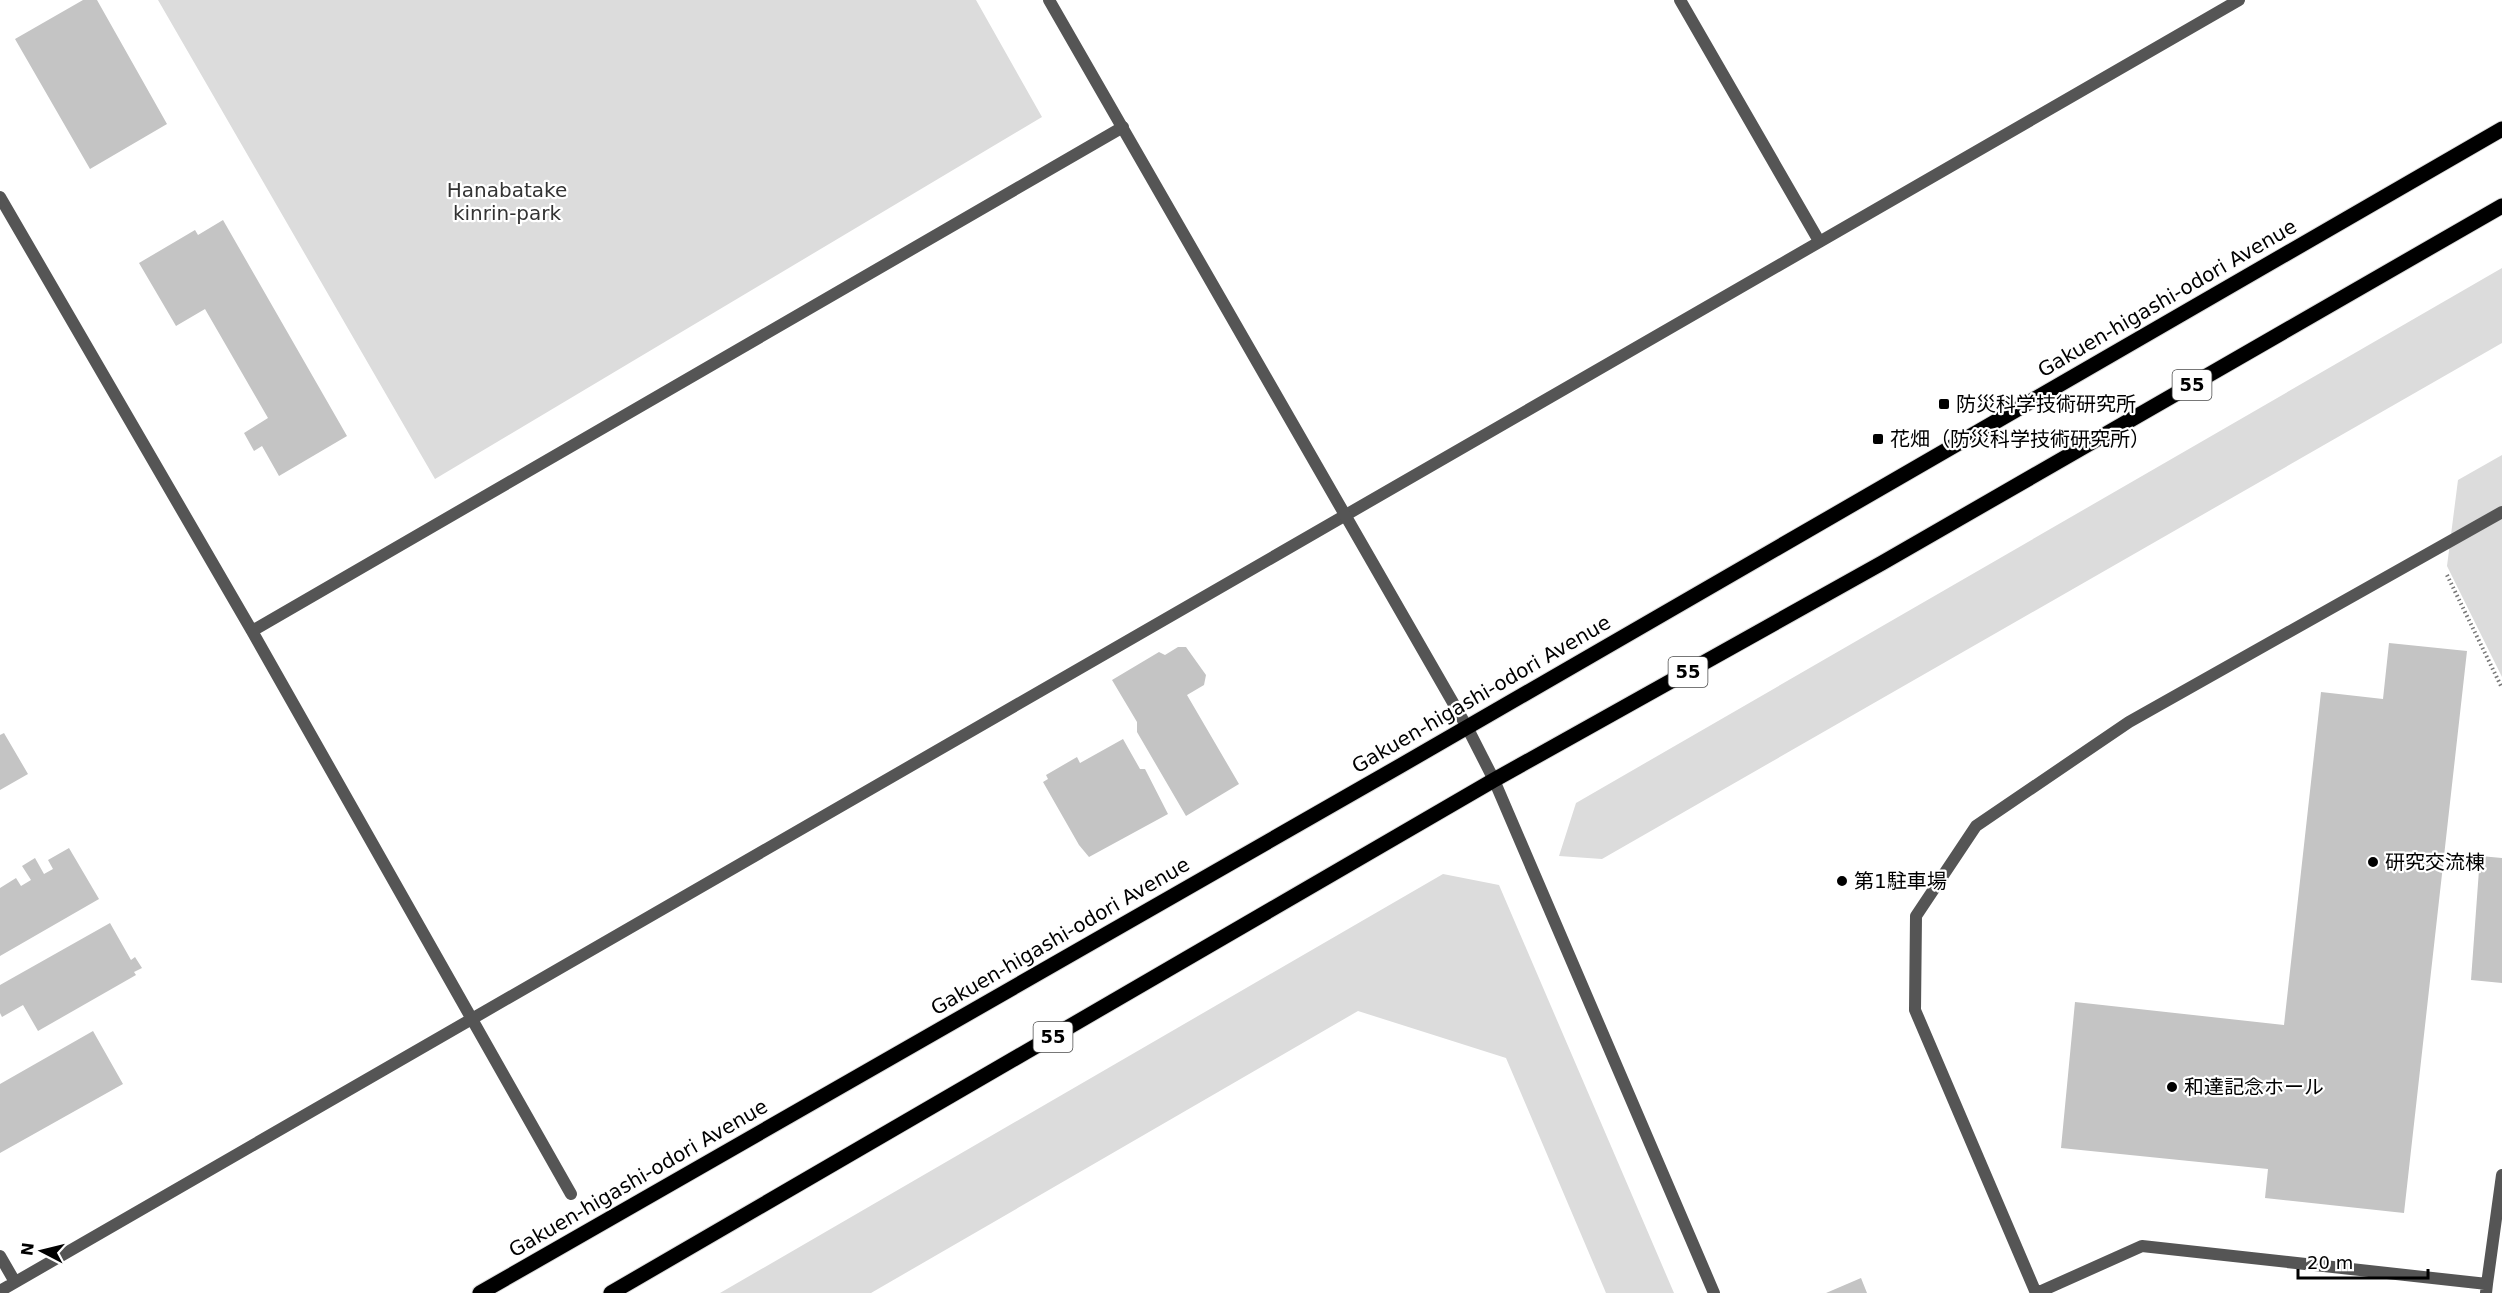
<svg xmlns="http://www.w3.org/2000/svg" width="2502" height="1293" font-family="'DejaVu Sans','Noto Sans JP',sans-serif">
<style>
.green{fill:#dcdcdc}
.building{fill:#c4c4c4}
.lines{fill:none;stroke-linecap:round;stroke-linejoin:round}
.primary-casing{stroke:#dbdbdb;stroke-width:17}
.path{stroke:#777;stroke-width:4;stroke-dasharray:1.5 3;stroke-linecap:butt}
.service{stroke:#555;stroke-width:12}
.minor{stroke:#555;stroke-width:12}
.tertiary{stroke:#555;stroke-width:12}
.primary{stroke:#000;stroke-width:15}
.poi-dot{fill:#000;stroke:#fff;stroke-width:2}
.labels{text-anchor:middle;stroke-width:4.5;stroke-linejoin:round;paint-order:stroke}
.shield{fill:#fff;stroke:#4c4c4c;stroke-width:1.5}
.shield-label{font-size:18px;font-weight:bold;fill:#000}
.park-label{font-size:20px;fill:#333;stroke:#fff}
.street-label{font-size:20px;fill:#000;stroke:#fff}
.poi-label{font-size:20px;fill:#000;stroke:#fff;text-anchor:start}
</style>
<rect width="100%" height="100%" fill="#fff"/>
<path class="green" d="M158,0H976L1042,117L435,479Z
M2502,268V343L1602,859L1559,856L1576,803Z
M2502,455V677L2447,566L2458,480Z
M1443,874L1499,885L1674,1293H1606L1506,1058L1358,1011L871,1293H720Z"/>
<path class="building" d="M83,0H97L167,124L90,169L15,39Z
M223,220L347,436L279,476L262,446L254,451L244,433L268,418L205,309L176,326L139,263L195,230L198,235Z
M2389,643L2467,651L2404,1213L2265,1198L2268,1169L2061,1148L2075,1002L2284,1025L2321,692L2383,699Z
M1178,647H1186L1206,675L1204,685L1187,695L1239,784L1186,816L1137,732V722L1112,680L1159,652L1165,655Z
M4,733L28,774L0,790V735Z
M1123,739L1140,769H1145L1168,814L1089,857L1079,845L1043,782L1048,779L1046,775L1077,757L1080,763Z
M69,848L99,899L0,956V888L16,878L21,886L31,880L22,866L35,858L44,874L53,869L48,860Z
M2480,856L2502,858V983L2471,980Z
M110,923L131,960L135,957L142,968L134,972L136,975L38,1031L23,1005L2,1017L0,1013V985Z
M93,1031L123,1084L0,1153V1084Z
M1861,1278L1867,1293H1826Z"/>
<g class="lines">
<defs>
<path id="primary" d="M480,1293L1400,766L2502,129
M611,1293L1494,780L1882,563L2502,206"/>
</defs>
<use href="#primary" class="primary-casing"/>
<path class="path" d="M2447,575L2502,688"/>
<path class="service" d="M2487,1284L2502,1175
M2036,1293L1915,1010L1916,916L1976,826L2129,722L2502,512
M2037,1293L2142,1246L2487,1284L2486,1293"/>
<path class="minor" d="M1680,0L1819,241
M0,197L252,631L571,1194
M252,631L1123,127
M0,1256L15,1282
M0,1291L2239,0"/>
<path class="tertiary" d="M1049,0L1467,727L1494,780L1714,1293"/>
<use href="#primary" class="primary"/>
</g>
<g class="poi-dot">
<rect x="1938" y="398" width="12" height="12" rx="3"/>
<rect x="1872" y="433" width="12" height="12" rx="3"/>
<circle cx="2373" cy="862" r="6"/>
<circle cx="1842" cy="881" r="6"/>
<circle cx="2172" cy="1087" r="6"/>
</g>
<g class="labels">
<g class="shield">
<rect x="2172.5" y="370" width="39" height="30" rx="4.5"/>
<rect x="1668.5" y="657" width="39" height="30" rx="4.5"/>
<rect x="1033.5" y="1022" width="39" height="30" rx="4.5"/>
</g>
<g class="shield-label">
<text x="2192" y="391">55</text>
<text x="1688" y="678">55</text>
<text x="1053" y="1043">55</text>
</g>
<g class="park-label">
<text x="507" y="197">Hanabatake<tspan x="507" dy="23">kinrin-park</tspan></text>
</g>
<g class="street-label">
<text transform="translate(2167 298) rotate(-30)" y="7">Gakuen-higashi-odori Avenue</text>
<text transform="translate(1481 694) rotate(-30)" y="7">Gakuen-higashi-odori Avenue</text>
<text transform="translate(1060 936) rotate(-30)" y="7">Gakuen-higashi-odori Avenue</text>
<text transform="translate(638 1178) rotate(-30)" y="7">Gakuen-higashi-odori Avenue</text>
</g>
<g class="poi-label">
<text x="1956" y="411">防災科学技術研究所</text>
<text x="1890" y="446">花畑（防災科学技術研究所）</text>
<text x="2385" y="869">研究交流棟</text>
<text x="1854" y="888">第1駐車場</text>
<text x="2184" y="1094">和達記念ホール</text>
</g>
</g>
<g transform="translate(42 1251) rotate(277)" stroke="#ffffff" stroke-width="4.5" paint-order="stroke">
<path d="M0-4.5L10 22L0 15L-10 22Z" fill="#000000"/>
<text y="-9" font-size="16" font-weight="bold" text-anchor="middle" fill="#000000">N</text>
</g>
<path d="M2298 1269v9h130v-9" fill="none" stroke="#000000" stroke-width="3"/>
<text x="2307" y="1269" font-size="18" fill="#000000" stroke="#ffffff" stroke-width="4.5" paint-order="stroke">20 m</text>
</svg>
